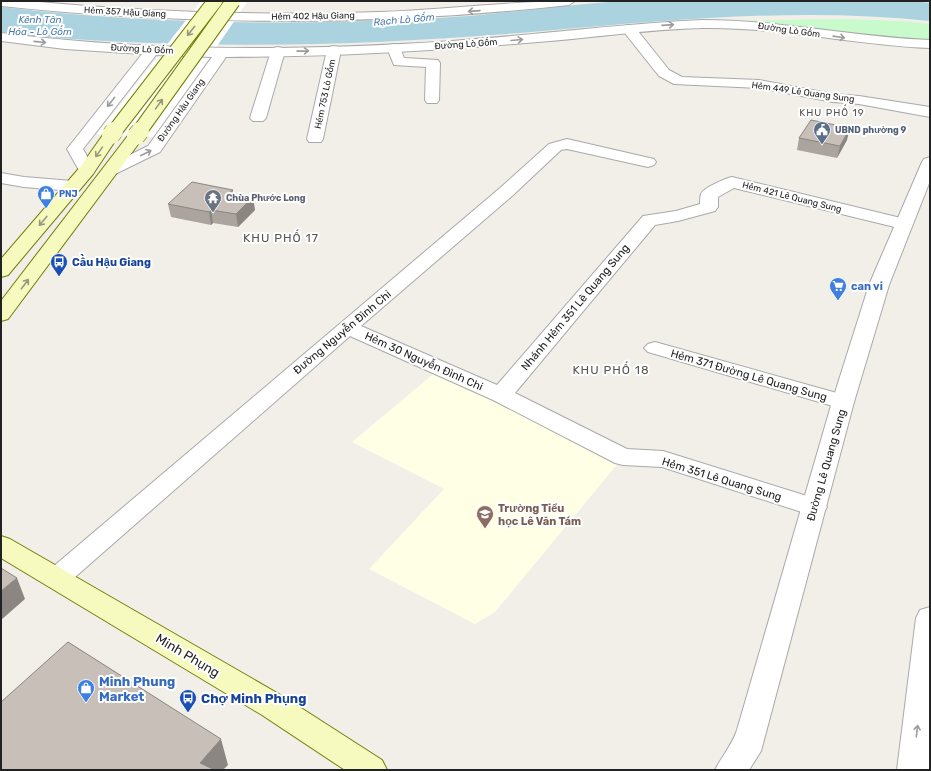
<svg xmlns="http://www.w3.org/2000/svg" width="931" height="771" font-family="Rubik,sans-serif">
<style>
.education{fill:#ffffe5}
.park{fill:#c8facc}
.water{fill:#aad3df}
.pier{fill:#fff}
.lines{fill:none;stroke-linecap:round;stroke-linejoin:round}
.minor-casing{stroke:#a9a9a9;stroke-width:2}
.tertiary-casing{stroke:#a9a9a9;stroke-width:2}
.secondary-casing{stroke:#707d05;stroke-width:2}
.minor{fill:#fff;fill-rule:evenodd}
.tertiary{fill:#fff;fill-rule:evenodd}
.secondary{fill:#f7fabf;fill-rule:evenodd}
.secondary-bridge-far1-casing{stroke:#707d05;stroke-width:16;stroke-linecap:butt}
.secondary-bridge-casing{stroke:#707d05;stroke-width:19;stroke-linecap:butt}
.secondary-bridge-far1{stroke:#f7fabf;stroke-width:14}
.secondary-bridge{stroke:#f7fabf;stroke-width:18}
.wall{fill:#aba49e}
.shaded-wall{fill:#8b8681}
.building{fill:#c7bfb8;stroke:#8b8681}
.oneway{stroke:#9c9c9c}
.oneway2{stroke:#979978}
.labels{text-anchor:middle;stroke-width:4;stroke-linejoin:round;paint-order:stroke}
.far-street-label{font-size:9px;fill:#222;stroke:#fff}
.far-service-label{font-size:9px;font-weight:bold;fill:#4e5e75;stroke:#fff;text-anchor:start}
.far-shop-label{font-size:9px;font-weight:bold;fill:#366cbe;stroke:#fff;text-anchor:start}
.far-worship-label{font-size:9px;font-weight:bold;fill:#5b616d;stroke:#fff;text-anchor:start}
.far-water-label{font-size:10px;font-style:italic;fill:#4a7aab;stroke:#fff}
.far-neighbourhood-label{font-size:10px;letter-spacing:1px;fill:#555;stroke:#fff}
.transit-label{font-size:11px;font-weight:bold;fill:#164399;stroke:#fff;text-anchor:start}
.shop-label{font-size:11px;font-weight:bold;fill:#366cbe;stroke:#fff;text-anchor:start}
.street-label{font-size:11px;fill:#222;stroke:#fff}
.education-label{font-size:11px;font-weight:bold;fill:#785e54;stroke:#fff;text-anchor:start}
.neighbourhood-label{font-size:12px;letter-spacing:1px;fill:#555;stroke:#fff}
.near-street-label{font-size:13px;fill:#222;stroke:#fff}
.near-shop-label{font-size:13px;font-weight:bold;fill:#366cbe;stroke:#fff;text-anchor:start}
.near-transit-label{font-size:13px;font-weight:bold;fill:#164399;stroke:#fff;text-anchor:start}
</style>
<rect width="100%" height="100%" fill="#f2efe9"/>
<path class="education" d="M437,371L620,461L495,612L475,624L369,569L444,489L352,442Z"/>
<path class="park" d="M842,19L901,21L930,24V41L722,21Z"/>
<path class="water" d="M623,1H912L930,3V21C801,7 671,20 543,31C423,41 303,47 183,44C122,42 62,40 1,32V7C146,24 293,26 439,18C500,15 561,5 623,1Z"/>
<path class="pier" d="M201,1H248L155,137L97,134Z"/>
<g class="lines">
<defs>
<path id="minor" d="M629,25L634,26L669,70L682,77L759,80L833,94L859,96L930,107V117L859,104L833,102L759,88L674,84L659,76L624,32L622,29L624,26Z
M394,44L399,45L404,58L438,60L440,63L439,100L437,103H427L425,100L426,67L394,65L387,48L389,45Z
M334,46L339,47L341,50L323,139L321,142H309L307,139L327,50L329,47Z
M278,47L283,48L285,51L266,118L263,121H253L250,118L271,51L273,48Z
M567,139L654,159L656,162L654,165L648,167L567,149L561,150L512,196L361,326L497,385L643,216L676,211L700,204C700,201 700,197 701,194C703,188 726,178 732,177L909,220L912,224L909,228L903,229L734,188L718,197V207L715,211L678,221L655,225L515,393L627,449L663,451L823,501L827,507L823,513L814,516L662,467L623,465L615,463L493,400L350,336L66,585L57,588L48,585L44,578L48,571L500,188L549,144Z
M1,173L24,177L73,181L79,182L82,186L79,190L73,191L24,187L1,183Z
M655,342L851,397L854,402L851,407L843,409L648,352L644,348L648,344Z"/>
<path id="tertiary" d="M1,1H28C144,12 262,16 379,12C444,10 510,1 575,1L569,5C380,26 190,26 1,6Z
M702,20C779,20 854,37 930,40V48C854,45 780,27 704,28C648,29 593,38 538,42C434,51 330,57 226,57L160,152L111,176L105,175L103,171L105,167L148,146L212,57L156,55L83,149L95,170L93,174L87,175L81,174L67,149L142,54L65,49L1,41V33C153,52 299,51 452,41C535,35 619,24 702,20Z
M930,157V181L889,285L854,402L761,751L749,770H715C722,756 732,745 737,730L832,402L869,285L922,162L924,159Z
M930,607L929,770H897L916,618L920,610Z"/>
<path id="secondary" d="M111,130L117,132L119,135L93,174L8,275L1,277V259L81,166L105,132Z
M136,131L142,133L144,136L142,139L8,319L1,321V301L130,133Z
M1,536L10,539L284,697L382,760L387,770H345L262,715L1,558Z"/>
</defs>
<use href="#minor" class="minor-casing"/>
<use href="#tertiary" class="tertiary-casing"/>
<use href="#secondary" class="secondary-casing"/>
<use href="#minor" class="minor"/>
<use href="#tertiary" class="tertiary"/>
<use href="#secondary" class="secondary"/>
<defs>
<path id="secondary-bridge-far1" d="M114,132L215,1
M139,132L233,1"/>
<path id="secondary-bridge" d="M111,135L114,131
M136,136L140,131"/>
</defs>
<use href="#secondary-bridge-far1" class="secondary-bridge-far1-casing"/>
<use href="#secondary-bridge" class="secondary-bridge-casing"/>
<use href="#secondary-bridge-far1" class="secondary-bridge-far1"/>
<use href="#secondary-bridge" class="secondary-bridge"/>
</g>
<path class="wall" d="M799,138L847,140L837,158L797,150Z
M233,190V193L255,210L238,227L213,223L211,225L171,217L168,204Z"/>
<path class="shaded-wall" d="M850,128L847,140L837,158L840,146Z
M253,197L255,210L238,227L236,214Z
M211,210L213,223L211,225L209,212Z
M17,578L25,599L1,620V591Z
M221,739L228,765L223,770H202L200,763Z"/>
<path class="building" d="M811,120L850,128L840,146L799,138Z
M192,182L233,190L229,193L253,197L236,214L211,210L209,212L168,204Z
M1,568L17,578L1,591Z
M68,642L221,739L200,763L215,770H1V702Z"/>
<defs><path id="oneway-shaft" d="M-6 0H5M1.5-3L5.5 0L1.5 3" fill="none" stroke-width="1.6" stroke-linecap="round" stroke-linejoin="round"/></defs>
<g class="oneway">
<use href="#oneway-shaft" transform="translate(474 11) rotate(176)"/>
<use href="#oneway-shaft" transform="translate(668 25) rotate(-4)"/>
<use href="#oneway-shaft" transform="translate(839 37) rotate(8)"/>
<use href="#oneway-shaft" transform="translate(517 40) rotate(-5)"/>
<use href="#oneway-shaft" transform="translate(40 42) rotate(6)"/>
<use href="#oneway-shaft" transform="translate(303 51) rotate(-1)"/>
<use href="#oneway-shaft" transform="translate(111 102) rotate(128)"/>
<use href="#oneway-shaft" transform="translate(146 153) rotate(-27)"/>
<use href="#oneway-shaft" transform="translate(917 731) rotate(-83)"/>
</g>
<g class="oneway2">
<use href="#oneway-shaft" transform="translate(191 31) rotate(128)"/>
<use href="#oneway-shaft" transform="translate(159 104) rotate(-54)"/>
<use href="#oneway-shaft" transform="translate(99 152) rotate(125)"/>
<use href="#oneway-shaft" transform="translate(43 221) rotate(130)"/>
<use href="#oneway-shaft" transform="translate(25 284) rotate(-53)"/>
</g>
<defs>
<symbol id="civic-pin" viewBox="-11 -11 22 30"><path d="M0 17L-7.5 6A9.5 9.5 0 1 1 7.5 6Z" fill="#5c6f8a" stroke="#fff"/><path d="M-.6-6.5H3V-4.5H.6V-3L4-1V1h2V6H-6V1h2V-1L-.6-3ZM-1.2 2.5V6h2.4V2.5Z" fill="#fff"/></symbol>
<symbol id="shop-pin" viewBox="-11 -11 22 30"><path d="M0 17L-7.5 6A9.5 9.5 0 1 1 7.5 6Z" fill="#3f7fe0" stroke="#fff"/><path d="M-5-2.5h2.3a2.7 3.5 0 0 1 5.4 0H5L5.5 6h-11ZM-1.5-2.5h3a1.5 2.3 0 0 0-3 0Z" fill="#fff"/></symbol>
<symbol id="temple-pin" viewBox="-11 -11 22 30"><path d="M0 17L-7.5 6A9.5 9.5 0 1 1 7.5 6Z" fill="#6b7280" stroke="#fff"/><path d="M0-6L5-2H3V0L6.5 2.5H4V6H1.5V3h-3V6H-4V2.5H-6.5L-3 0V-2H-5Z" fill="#fff"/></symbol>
<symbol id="bus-pin" viewBox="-11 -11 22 30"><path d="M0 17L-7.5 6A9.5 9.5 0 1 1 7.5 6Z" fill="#1a4fb4" stroke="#fff"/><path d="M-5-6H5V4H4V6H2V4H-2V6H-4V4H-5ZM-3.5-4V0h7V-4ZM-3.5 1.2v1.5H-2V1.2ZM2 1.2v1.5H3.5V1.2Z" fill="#fff"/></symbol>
<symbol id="supermarket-pin" viewBox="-11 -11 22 30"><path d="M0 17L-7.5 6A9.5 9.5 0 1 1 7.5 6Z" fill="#3f7fe0" stroke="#fff"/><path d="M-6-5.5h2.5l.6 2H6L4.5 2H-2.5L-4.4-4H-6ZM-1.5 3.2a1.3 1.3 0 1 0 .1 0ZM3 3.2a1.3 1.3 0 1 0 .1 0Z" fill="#fff"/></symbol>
<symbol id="school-pin" viewBox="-11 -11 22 30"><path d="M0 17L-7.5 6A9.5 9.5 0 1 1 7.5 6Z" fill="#8d6e63" stroke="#fff"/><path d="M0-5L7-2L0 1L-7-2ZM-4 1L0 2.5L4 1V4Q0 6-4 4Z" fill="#fff"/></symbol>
</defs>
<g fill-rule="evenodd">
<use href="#civic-pin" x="812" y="120" width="20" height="27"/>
<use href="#shop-pin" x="36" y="184" width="20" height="27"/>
<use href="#temple-pin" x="203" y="188" width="20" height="27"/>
<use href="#bus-pin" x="49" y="252" width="20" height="27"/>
<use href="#supermarket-pin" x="828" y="276" width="20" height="27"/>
<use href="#school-pin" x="475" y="504" width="20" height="27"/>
<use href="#shop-pin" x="76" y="678" width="20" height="27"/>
<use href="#bus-pin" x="178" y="688" width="20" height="27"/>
</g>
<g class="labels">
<g class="far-street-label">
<text transform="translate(125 12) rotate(3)" y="3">Hẻm 357 Hậu Giang</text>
<text transform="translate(313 16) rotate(-1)" y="3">Hẻm 402 Hậu Giang</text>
<text transform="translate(789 30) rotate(8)" y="3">Đường Lò Gốm</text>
<text transform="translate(466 44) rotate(-4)" y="3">Đường Lò Gốm</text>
<text transform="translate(142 49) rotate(3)" y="3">Đường Lò Gốm</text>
<text transform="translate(803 92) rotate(8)" y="3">Hẻm 449 Lê Quang Sung</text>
<text transform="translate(325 94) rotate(-78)" y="3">Hẻm 753 Lò Gốm</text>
<text transform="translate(181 110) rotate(-55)" y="3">Đường Hậu Giang</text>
<text transform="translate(792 197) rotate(14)" y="3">Hẻm 421 Lê Quang Sung</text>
</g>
<g class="far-service-label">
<text x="835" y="133">UBND phường 9</text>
</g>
<g class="far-shop-label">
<text x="59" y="197">PNJ</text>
</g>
<g class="far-worship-label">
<text x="226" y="201">Chùa Phước Long</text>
</g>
<g class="far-water-label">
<text x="40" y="23">Kênh Tân<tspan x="40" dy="12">Hóa - Lò Gốm</tspan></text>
<text transform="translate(404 19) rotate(-5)" y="4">Rạch Lò Gốm</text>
</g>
<g class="far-neighbourhood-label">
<text x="832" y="116">KHU PHỐ 19</text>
</g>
<g class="transit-label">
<text x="72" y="266">Cầu Hậu Giang</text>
</g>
<g class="shop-label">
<text x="851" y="290">can vi</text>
</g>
<g class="street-label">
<text transform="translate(575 307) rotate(-50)" y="4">Nhánh Hẻm 351 Lê Quang Sung</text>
<text transform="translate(342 332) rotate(-40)" y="4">Đường Nguyễn Đình Chi</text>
<text transform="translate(424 361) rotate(24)" y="4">Hẻm 30 Nguyễn Đình Chi</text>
<text transform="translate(749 375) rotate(16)" y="4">Hẻm 371 Đường Lê Quang Sung</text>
<text transform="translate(826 465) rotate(-74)" y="4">Đường Lê Quang Sung</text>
<text transform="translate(722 479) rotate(17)" y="4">Hẻm 351 Lê Quang Sung</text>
</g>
<g class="education-label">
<text x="498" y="512">Trường Tiểu<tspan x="498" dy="13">học Lê Văn Tám</tspan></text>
</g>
<g class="neighbourhood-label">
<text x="281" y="242">KHU PHỐ 17</text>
<text x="611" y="374">KHU PHỐ 18</text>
</g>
<g class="near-street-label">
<text transform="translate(188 655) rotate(31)" y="5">Minh Phụng</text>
</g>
<g class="near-shop-label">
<text x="99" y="686">Minh Phung<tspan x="99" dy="15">Market</tspan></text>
</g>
<g class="near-transit-label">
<text x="201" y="703">Chợ Minh Phụng</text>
</g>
</g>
<rect width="931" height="771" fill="none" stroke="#222222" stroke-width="4"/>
</svg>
